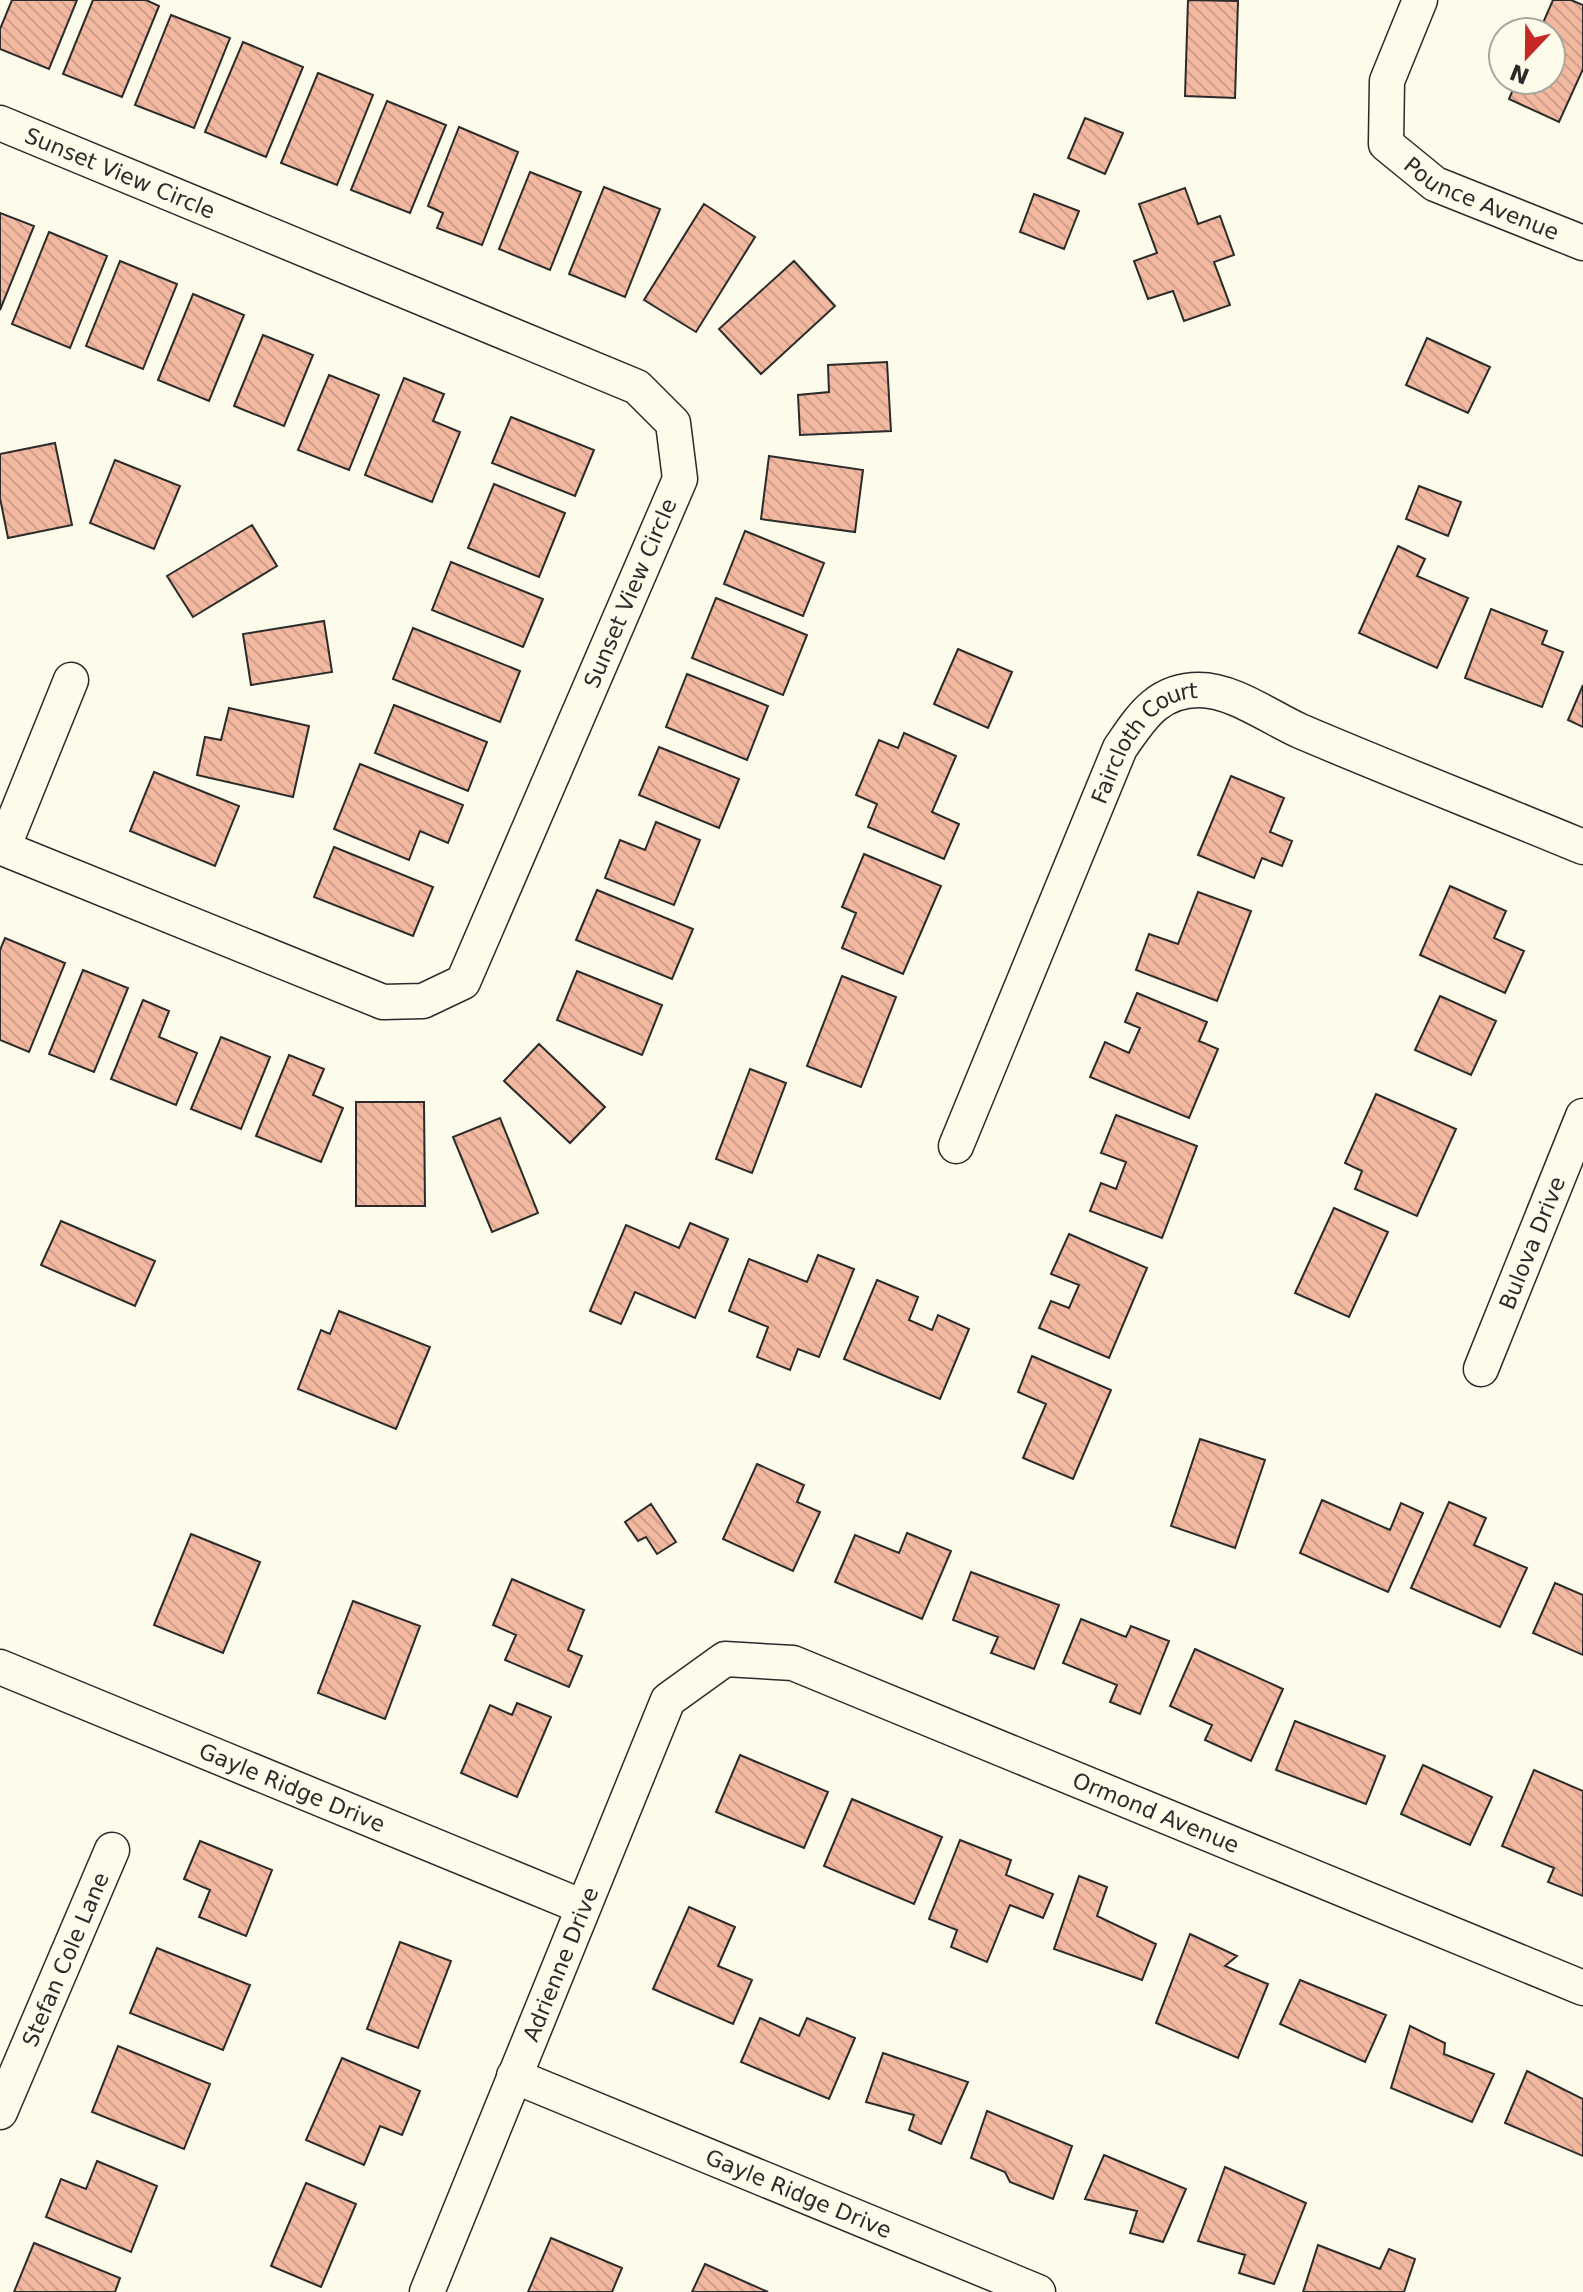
<svg xmlns="http://www.w3.org/2000/svg" width="1583" height="2292" font-family="'DejaVu Sans',sans-serif">
<style>
.building{fill:url(#building-back-hatch);stroke:#2b2b2b;stroke-width:2}
.lines{fill:none;stroke-linecap:round;stroke-linejoin:round}
.minor-casing{stroke:#2b2b2b;stroke-width:37}
.minor{stroke:#fdfbea;stroke-width:34}
.labels{text-anchor:middle;stroke-width:6;stroke-linejoin:round;paint-order:stroke}
.street-label{font-size:22px;fill:#2b2b2b;stroke:#fdfbea}
</style>
<defs>
<pattern id="building-back-hatch" width="6" height="6" patternUnits="userSpaceOnUse" patternTransform="scale(2)"><rect width="6" height="6" fill="#f2b8a0"/><path d="M-1 5l2 2M0 0l6 6M5-1l2 2" fill="none" stroke="#d09e8a"/></pattern>
</defs>
<rect width="100%" height="100%" fill="#fdfbea"/>
<path class="building" d="M12,0H77L49,69L0,49V29Z
M93,0H146L159,6L122,97L63,74Z
M1188,0L1238,1L1235,98L1185,96Z
M1553,0H1571L1583,5V69L1559,122L1509,99L1517,80H1551V32H1539Z
M171,15L230,38L194,128L135,105Z
M243,42L303,67L266,157L205,132Z
M318,73L373,95L337,185L281,163Z
M387,101L446,125L410,213L351,190Z
M1085,118L1123,133L1105,174L1068,158Z
M459,127L518,152L482,245L437,228L443,213L428,206Z
M530,172L581,192L550,270L499,249Z
M604,187L660,209L625,297L569,274Z
M1185,188L1198,224L1220,216L1234,255L1214,262L1230,305L1184,321L1173,291L1148,299L1134,261L1157,253L1139,204Z
M1034,194L1079,211L1064,249L1020,232Z
M704,204L755,237L696,332L644,300Z
M0,213L34,226L0,310Z
M49,232L107,256L70,348L12,324Z
M120,261L177,284L143,369L86,346Z
M794,261L835,306L761,374L719,329Z
M193,294L244,315L209,401L158,380Z
M263,335L313,355L284,426L234,406Z
M1427,338L1490,367L1468,413L1406,385Z
M887,362L891,431L800,435L798,395L829,392L828,365Z
M329,375L379,395L349,470L298,450Z
M404,378L444,394L433,421L460,432L432,502L365,475Z
M511,417L594,450L575,496L492,463Z
M55,443L72,525L8,538L0,498V454Z
M769,456L863,470L855,532L761,519Z
M115,460L180,486L154,549L90,523Z
M494,484L565,513L539,577L468,548Z
M1419,486L1461,502L1448,536L1406,519Z
M252,525L277,566L193,617L167,576Z
M745,531L824,563L803,616L724,584Z
M1398,546L1425,559L1417,576L1468,598L1437,668L1359,633Z
M451,562L543,599L523,647L432,610Z
M716,598L807,635L783,695L692,658Z
M1491,609L1547,631L1542,644L1563,652L1542,707L1465,678Z
M324,621L332,672L251,685L243,634Z
M413,628L520,671L500,722L393,679Z
M958,649L1012,672L988,728L934,704Z
M687,674L768,706L747,760L666,727Z
M1583,685V727L1568,720Z
M394,705L487,742L468,791L375,753Z
M229,708L309,726L293,797L197,775L205,737L221,740Z
M904,733L956,756L932,812L959,824L944,859L868,827L877,804L856,795L879,740L898,748Z
M659,747L739,779L719,828L639,795Z
M360,764L463,805L448,843L420,831L409,860L334,829Z
M154,772L239,806L215,866L130,831Z
M1231,776L1284,798L1270,832L1292,841L1282,866L1262,858L1254,878L1198,855Z
M656,822L700,840L674,905L605,878L620,840L645,850Z
M334,847L433,887L413,936L314,897Z
M864,854L941,886L903,974L842,948L856,913L842,907Z
M1450,886L1506,911L1494,938L1524,951L1505,993L1420,955Z
M597,890L693,929L672,979L576,940Z
M1198,892L1251,911L1217,1001L1136,970L1149,934L1178,944Z
M5,938L65,963L29,1052L0,1040V950Z
M83,970L128,988L94,1072L49,1054Z
M577,971L662,1005L642,1055L557,1020Z
M842,976L896,997L861,1087L807,1066Z
M1137,993L1207,1022L1199,1041L1218,1049L1189,1118L1090,1077L1105,1042L1129,1053L1140,1028L1125,1022Z
M1440,996L1496,1021L1471,1075L1415,1050Z
M143,1000L169,1011L159,1037L197,1053L176,1105L111,1079Z
M221,1037L270,1057L241,1129L191,1109Z
M539,1044L605,1107L570,1143L504,1081Z
M289,1055L324,1069L313,1095L343,1108L321,1162L256,1136Z
M750,1069L786,1083L752,1173L716,1159Z
M1376,1094L1456,1129L1417,1216L1355,1189L1362,1171L1345,1163Z
M356,1102H424L425,1206H356Z
M1116,1115L1197,1146L1162,1238L1090,1211L1101,1183L1116,1189L1126,1162L1101,1153Z
M500,1118L538,1213L492,1232L453,1137Z
M1334,1208L1388,1232L1349,1317L1295,1293Z
M61,1221L155,1261L135,1306L41,1265Z
M690,1223L728,1239L695,1318L635,1292L621,1324L590,1311L626,1225L679,1248Z
M1069,1234L1147,1268L1109,1358L1039,1328L1051,1301L1069,1308L1079,1285L1051,1274Z
M818,1255L854,1269L819,1357L798,1349L790,1370L757,1357L768,1327L729,1311L749,1259L807,1282Z
M877,1280L918,1297L909,1320L932,1330L938,1315L969,1329L940,1399L844,1359Z
M339,1311L430,1347L396,1429L298,1389L321,1330L330,1334Z
M1032,1356L1111,1390L1073,1479L1023,1458L1046,1404L1018,1392Z
M1200,1439L1265,1460L1235,1548L1171,1526Z
M757,1464L804,1485L797,1502L820,1512L793,1571L723,1539Z
M1322,1500L1390,1530L1401,1503L1423,1513L1388,1592L1300,1553Z
M1449,1502L1486,1518L1474,1545L1527,1568L1500,1627L1411,1588Z
M651,1504L676,1542L657,1554L646,1537L638,1541L625,1522Z
M907,1533L951,1551L922,1619L835,1582L855,1535L899,1553Z
M191,1534L260,1562L223,1653L154,1625Z
M971,1572L1059,1605L1034,1669L991,1653L998,1637L953,1620Z
M512,1579L584,1610L568,1650L582,1656L569,1687L505,1660L516,1635L493,1625Z
M1555,1583L1583,1595V1655L1533,1633Z
M353,1601L420,1626L385,1719L318,1693Z
M1081,1619L1126,1637L1131,1626L1169,1641L1140,1714L1110,1702L1117,1685L1063,1663Z
M1195,1649L1283,1689L1251,1761L1205,1740L1212,1725L1170,1706Z
M517,1703L551,1717L517,1797L461,1773L490,1705L512,1715Z
M1295,1721L1385,1756L1366,1804L1276,1770Z
M740,1755L828,1792L804,1848L716,1812Z
M1423,1765L1492,1797L1470,1845L1401,1814Z
M1534,1770L1583,1791V1896L1548,1882L1554,1868L1502,1846Z
M852,1799L942,1837L914,1904L824,1866Z
M960,1840L1011,1860L1006,1875L1053,1894L1043,1918L1010,1905L987,1962L951,1947L957,1930L929,1919Z
M200,1841L272,1870L246,1936L199,1917L210,1890L184,1879Z
M1079,1876L1107,1887L1097,1916L1156,1944L1142,1980L1054,1949Z
M689,1907L735,1927L718,1966L752,1980L733,2024L653,1989Z
M1190,1934L1237,1956L1225,1966L1268,1984L1238,2058L1156,2023Z
M400,1942L451,1961L418,2048L367,2029Z
M157,1948L250,1985L223,2050L130,2013Z
M1300,1980L1386,2015L1365,2062L1280,2024Z
M760,2018L799,2036L807,2018L855,2038L829,2099L741,2062Z
M1410,2026L1445,2043L1444,2054L1494,2074L1472,2122L1391,2088Z
M118,2046L210,2084L184,2149L92,2112Z
M883,2053L968,2082L941,2144L909,2130L914,2115L866,2102Z
M342,2058L420,2091L402,2135L380,2126L364,2165L306,2140Z
M1527,2071L1583,2099V2156L1505,2123Z
M987,2111L1072,2146L1053,2199L1010,2182L1005,2172L971,2158Z
M1104,2155L1186,2189L1163,2242L1130,2233L1137,2211L1085,2199Z
M97,2161L157,2186L131,2252L46,2217L61,2179L86,2189Z
M1225,2167L1306,2203L1274,2284L1239,2273L1245,2255L1198,2241Z
M306,2183L356,2204L321,2287L271,2266Z
M551,2238L622,2268L612,2292H528Z
M34,2243L120,2278L115,2292H14Z
M1318,2245L1380,2269L1389,2249L1415,2259L1404,2292H1303Z
M705,2264L768,2292H692Z"/>
<g class="lines">
<defs>
<g id="minor">
<path id="s1" d="M1420,0L1387,81L1386,144L1435,184L1583,243"/>
<path id="s2" d="M0,123L637,387L673,423L680,479L463,982L423,1001L383,1002L0,847"/>
<path d="M3,848L71,680"/>
<path id="s3" d="M956,1146L1120,748C1141,718 1157,690 1199,690C1233,690 1269,717 1300,731C1394,771 1489,808 1583,847"/>
<path id="s4" d="M1481,1369L1583,1116"/>
<path id="s5" d="M0,1667L583,1907"/>
<path id="s6" d="M514,2076L1038,2292"/>
<path id="s7" d="M0,2112L112,1850"/>
<path id="s8" d="M427,2292L668,1700L725,1659L793,1663L1583,1988"/>
</g>
</defs>
<use href="#minor" class="minor-casing"/>
<use href="#minor" class="minor"/>
</g>
<g class="labels">
<g class="street-label">
<text dy="8" stroke="none"><textPath href="#s2" startOffset="130">Sunset View Circle</textPath></text>
<text dy="8" stroke="none"><textPath href="#s1" startOffset="262">Pounce Avenue</textPath></text>
<text transform="translate(630 593) rotate(-67)" y="8">Sunset View Circle</text>
<text dy="8" stroke="none"><textPath href="#s3" startOffset="452">Faircloth Court</textPath></text>
<text dy="8" stroke="none"><textPath href="#s4" startOffset="136">Bulova Drive</textPath></text>
<text dy="8" stroke="none"><textPath href="#s5" startOffset="316">Gayle Ridge Drive</textPath></text>
<text dy="8" stroke="none"><textPath href="#s8" startOffset="1170">Ormond Avenue</textPath></text>
<text dy="8" stroke="none"><textPath href="#s7" startOffset="166">Stefan Cole Lane</textPath></text>
<text dy="8" stroke="none"><textPath href="#s8" startOffset="354">Adrienne Drive</textPath></text>
<text dy="8" stroke="none"><textPath href="#s6" startOffset="308">Gayle Ridge Drive</textPath></text>
</g>
</g>
<g transform="translate(1527 56) rotate(202)"><circle r="38" fill="#fdfbea" stroke="#a9a89e" stroke-width="2"/>
<path d="M0-6L14 30L0 20L-14 30Z" fill="#c62828"/>
<text y="-12" font-size="22" font-weight="bold" text-anchor="middle" fill="#2b2b2b">N</text>
</g>
</svg>
